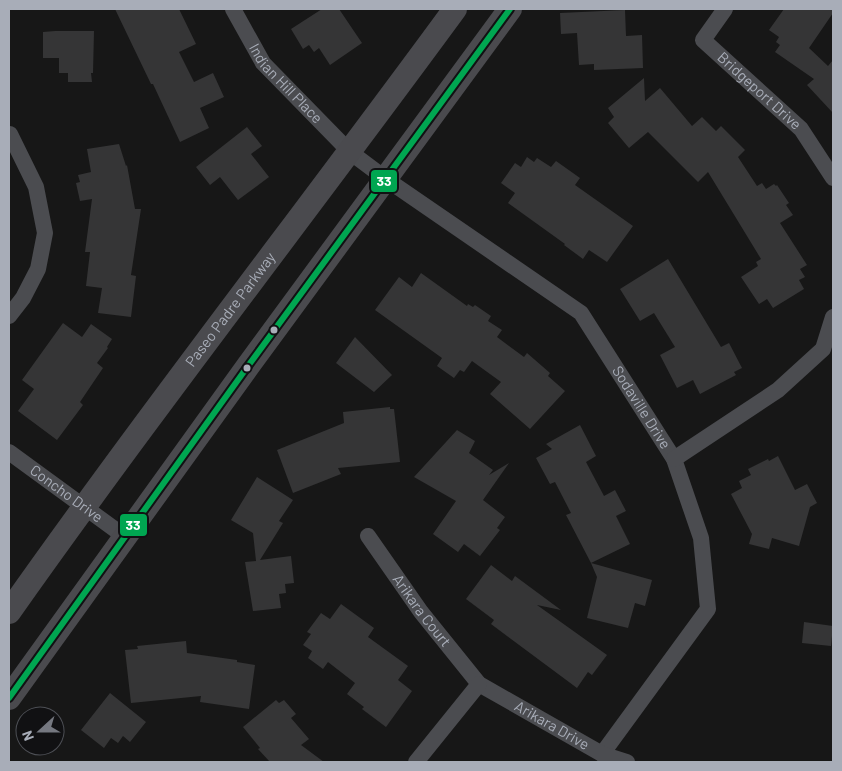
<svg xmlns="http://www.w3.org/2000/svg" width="842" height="771" font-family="Barlow,sans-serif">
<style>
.building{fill:#353536}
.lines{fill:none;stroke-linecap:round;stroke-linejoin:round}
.minor{stroke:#4b4c50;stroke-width:16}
.secondary{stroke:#4a4a4e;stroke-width:24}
.bus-1-casing{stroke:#111113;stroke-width:10}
.bus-1{stroke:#00a651;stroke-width:6}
.bus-dot{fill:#a8adb8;stroke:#111113;stroke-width:2}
.labels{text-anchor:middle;stroke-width:4;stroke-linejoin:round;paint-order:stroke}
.street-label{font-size:15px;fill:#a8adb8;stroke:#111113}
.line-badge{stroke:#111113;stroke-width:2}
.badge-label{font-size:14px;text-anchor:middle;font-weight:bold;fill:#fff}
</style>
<rect width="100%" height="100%" fill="#171717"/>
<path class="building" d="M115,9H179L196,44L179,52L194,82L213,73L224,97L200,108L209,128L180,142L153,84H151Z
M322,9H339L362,43L330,65L319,48L314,52L309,45L303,49L291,29Z
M784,9H833V13L809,48L828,66L833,60V113L807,85L814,79L775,52L780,45L776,42L779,37L769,30Z
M625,10L626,36L642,35L643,68L594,70V64L579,65L577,33L561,34L560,13Z
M55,31H94L93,73H91L92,82H68V73H59V58H43V32Z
M644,78L645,101L660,88L692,126L702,117L716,131L721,126L745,150L738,157L757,186L762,183L766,189L774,184L776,186L777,185L789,203L786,205L793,215L780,223L807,265L800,269L805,277L799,280L804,289L773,308L767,299L759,304L741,277L758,266L756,262L761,259L708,172L698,182L648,132L629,148L608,123L614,117L608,108Z
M247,127L262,146L251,154L269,177L238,200L220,177L210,185L196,167Z
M119,144L126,166L127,165L135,209H141L131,275L136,276L131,317L98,313L102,288L86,286L90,252H85L92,199L80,201L76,183L80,182L78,175L91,172L87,149Z
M527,157L534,162L537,158L551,167L556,161L580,178L575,185L633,226L607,262L589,250L583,259L564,245L565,244L508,203L515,193L501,183L515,163L521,167Z
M668,259L721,347L729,343L742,368L734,372L736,375L700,394L693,380L677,388L660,355L675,347L654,313L640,321L620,289Z
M421,273L467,306L468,304L473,307L475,305L491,316L488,321L502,330L497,337L524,357L527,353L550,373L548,376L565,391L530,429L490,394L501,382L472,361L464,372L460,370L454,378L437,366L442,358L375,310L399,277L412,287Z
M63,323L82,337L91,324L112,339L107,347L108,348L97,363L103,368L80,402L83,405L57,440L18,411L34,389L22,380Z
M355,337L392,375L374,392L336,363Z
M390,407V409H394L400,462L338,468L341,474L293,493L277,450L344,423L343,412Z
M580,425L596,456L586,462L604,496L615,490L626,511L616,516L630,544L591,563L566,515L571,513L555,482L550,484L536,458L552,449L546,444Z
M457,430L475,441L469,453L493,470L489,475L509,463L483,500L505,517L497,528L500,530L480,556L464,544L458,552L433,534L456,501L414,477Z
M778,456L795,490L807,484L817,503L810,507L799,546L772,538L769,549L749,544L752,534L731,494L742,488L739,481L751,475L748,469L768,459L769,461Z
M257,477L293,500L279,521L283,523L260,560L291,556L294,583L285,584L286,593L279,594L281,608L253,611L245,562L256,561L253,533L231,520Z
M591,563L652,580L645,606L635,603L628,628L587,618L597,577Z
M491,565L512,581L515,576L561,610L537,605L607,655L592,675L588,672L577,688L491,624L494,620L466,599Z
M341,604L374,628L368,637L408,666L398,680L412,691L386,727L362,709L364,707L347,694L355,683L328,662L323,669L308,658L312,651L303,645L311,634L307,632L321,613L330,619Z
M804,622L833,626L831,646L802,643Z
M186,641L187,653L237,660V662L255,665L249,709L200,702L201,696L131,703L125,650L138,649L137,646Z
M110,693L146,722L130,742L123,736L118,743L111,738L104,748L81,730Z
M276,700L279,703L284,700L296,714L291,718L309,739L301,745L324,762H270L258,749L260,748L243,727Z"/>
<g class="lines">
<g class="minor">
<path id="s1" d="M233,9L263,63L350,152L386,179L581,313L674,459L701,538L708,609L602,754"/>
<path id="s2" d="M725,9L703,40L801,129L833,178"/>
<path d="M9,316L23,298L38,269L45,233L36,187L10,134"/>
<path id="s3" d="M9,452L124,536"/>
<path d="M674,459L778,390L823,349L833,317"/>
<path id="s4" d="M368,536L421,612L479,684L602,754L627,762"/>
<path d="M416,762L479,684"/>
</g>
<g class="secondary">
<path id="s5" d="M9,612C153,408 307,211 455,9"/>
<path d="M9,698L248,366L510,9"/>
</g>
<defs>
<path id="bus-1" d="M9,698L248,366L510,9"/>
</defs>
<use href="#bus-1" class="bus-1-casing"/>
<use href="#bus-1" class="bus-1"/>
</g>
<g class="bus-dot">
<circle cx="274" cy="330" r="4.5"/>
<circle cx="247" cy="368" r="4.5"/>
</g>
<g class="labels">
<g class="street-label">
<text dy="5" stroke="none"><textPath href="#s1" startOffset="92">Indian Hill Place</textPath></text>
<text dy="5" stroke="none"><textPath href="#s2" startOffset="114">Bridgeport Drive</textPath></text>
<text dy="5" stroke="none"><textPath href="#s5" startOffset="375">Paseo Padre Parkway</textPath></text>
<text dy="5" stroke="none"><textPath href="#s1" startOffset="580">Sodaville Drive</textPath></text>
<text dy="5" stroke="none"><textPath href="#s3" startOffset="71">Concho Drive</textPath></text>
<text dy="5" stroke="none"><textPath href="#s4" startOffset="92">Arikara Court</textPath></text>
<text dy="5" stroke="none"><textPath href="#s4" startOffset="269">Arikara Drive</textPath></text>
</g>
</g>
<g class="line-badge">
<rect x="370" y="169" width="28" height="24" rx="5" fill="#00a651"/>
<rect x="119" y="513" width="29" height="24" rx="5" fill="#00a651"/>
</g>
<g class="badge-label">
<text x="384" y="186">33</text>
<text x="133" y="530">33</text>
</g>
<rect width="842" height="771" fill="none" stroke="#a8adb8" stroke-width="20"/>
<g transform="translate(40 731) rotate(249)"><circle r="24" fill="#111113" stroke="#4d4f55"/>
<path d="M0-4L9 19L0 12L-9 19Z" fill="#757880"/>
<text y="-8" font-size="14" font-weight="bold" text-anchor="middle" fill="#a8adb8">N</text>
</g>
</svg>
